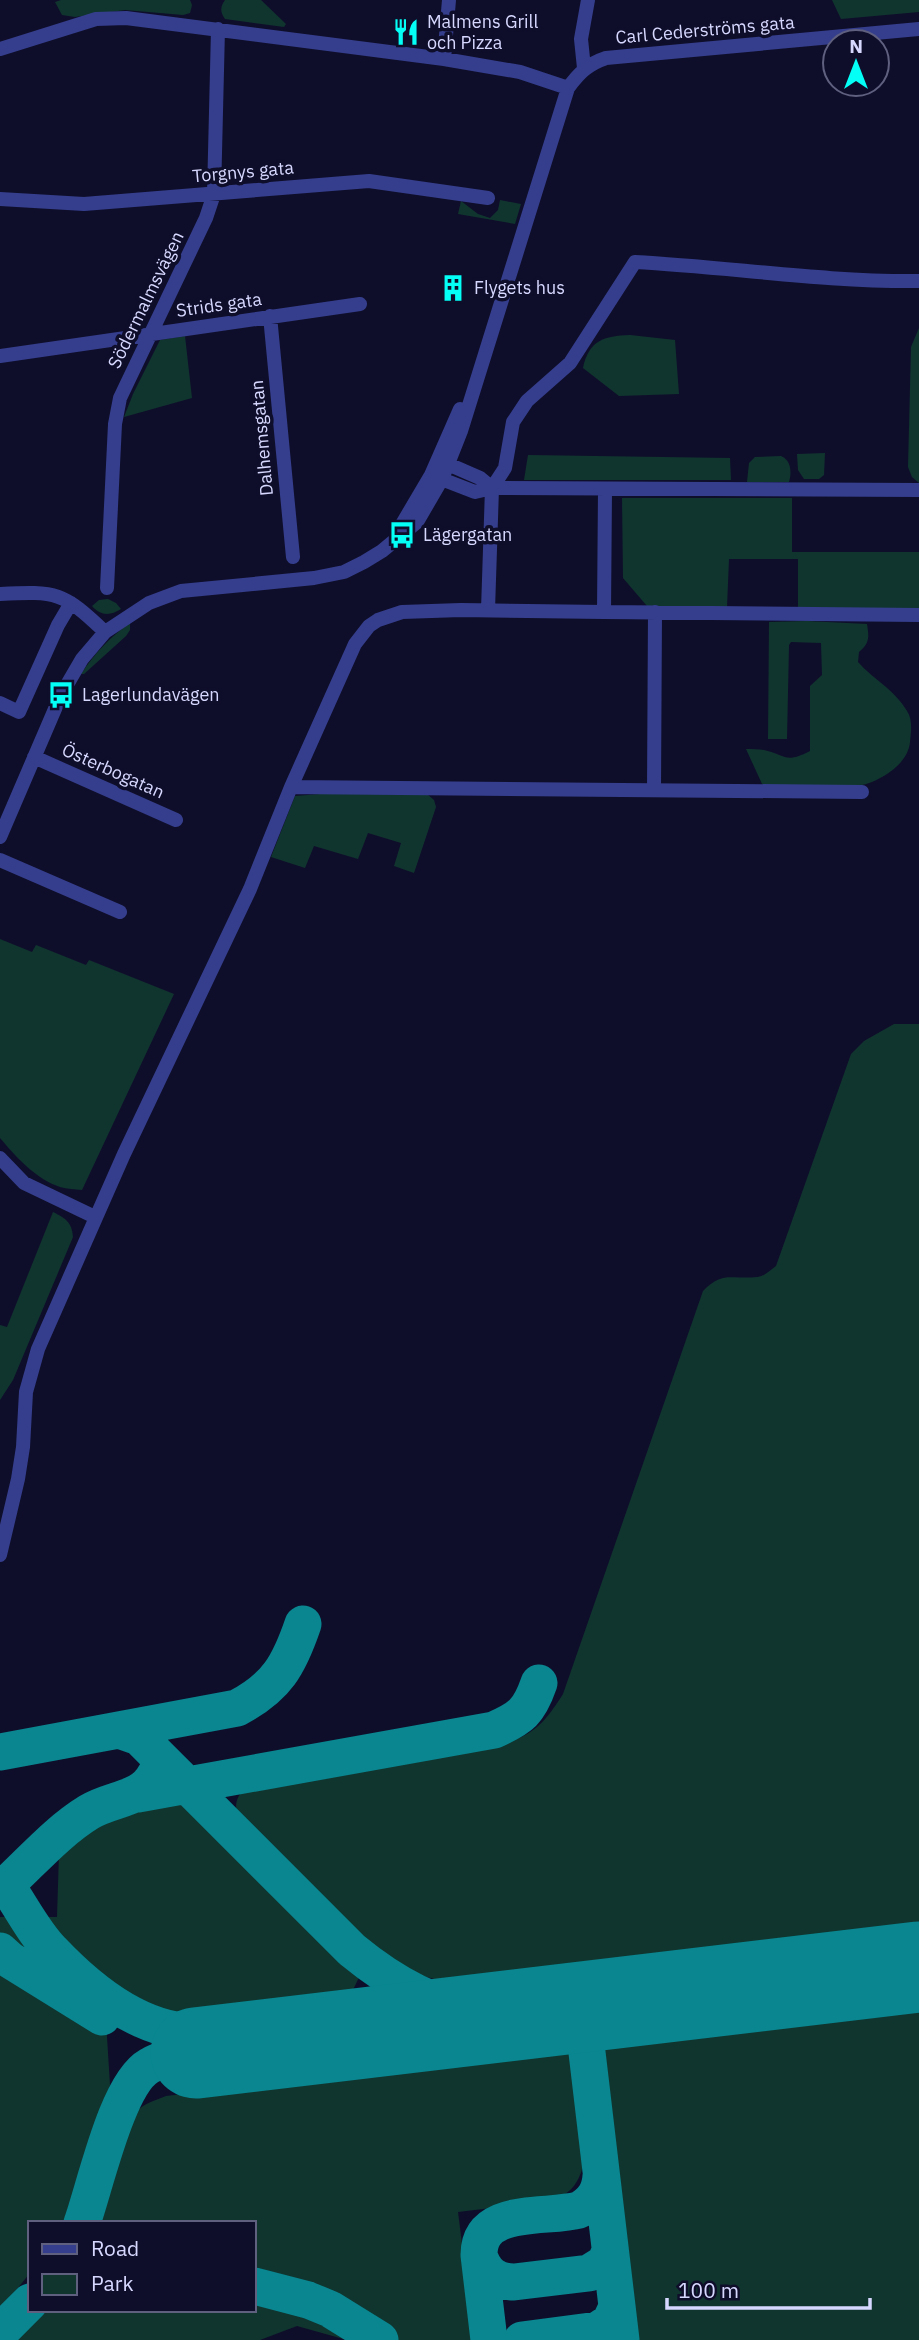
<svg xmlns="http://www.w3.org/2000/svg" width="919" height="2340" font-family="'IBM Plex Sans',sans-serif">
<style>
.green{fill:#10352f}
.lines{fill:none;stroke-linecap:round;stroke-linejoin:round}
.taxiway{stroke:#098690;stroke-width:37}
.runway{stroke:#098690;stroke-width:91}
.minor{stroke:#353e8d;stroke-width:14}
.labels{text-anchor:middle;stroke-width:7;stroke-linejoin:round;paint-order:stroke}
.poi-label{font-size:18px;fill:#d7d8ff;stroke:#0f0e2a;text-anchor:start}
.street-label{font-size:18px;fill:#d7d8ff;stroke:#0f0e2a}
</style>
<rect width="100%" height="100%" fill="#0f0e2a"/>
<path class="green" d="M61,0H190L192,5L190,13L183,15L125,10L75,17L62,15L55,2Z
M225,0H261L286,24L284,27L225,19C220,12 220,7 225,0Z
M832,0H919V12L841,19Z
M500,200L521,204L515,224L458,214L461,201L478,214L490,218L498,210Z
M919,328V483L912,477L908,467L911,347Z
M630,335L675,340L679,394L619,396L583,368C589,340 604,336 630,335Z
M185,336L192,398L124,417L133,394L160,340Z
M825,453L824,475L819,479H804L798,470L797,454Z
M528,455L730,458L731,480H524Z
M781,456C791,460 792,472 789,482H747L749,463L755,457Z
M622,498H792V552H919V608H798V559H729L727,607L647,606L623,578Z
M108,599L116,603L121,609C110,616 101,616 92,606L99,600Z
M807,621L867,624C869,637 870,643 859,652L858,662C873,679 895,690 907,711C913,720 911,732 910,742C908,763 885,778 866,784C842,791 790,786 763,786L746,749C752,749 758,749 764,750C786,755 785,764 810,751V686L822,675L821,643L791,642L789,645L787,739H768L769,622Z
M130,623V630L126,636L84,674H81C95,653 110,637 130,623Z
M332,793L427,794L434,800L436,807L414,873L394,866L401,843L368,833L358,859L314,846L305,868L271,857L295,796Z
M0,939L32,952L36,945L86,965L89,960L174,994L82,1190C75,1189 67,1189 60,1187C36,1179 16,1157 0,1138Z
M894,1024H919V1924L442,1981L404,1971L379,1959L239,1821C234,1806 235,1798 246,1787L505,1744C537,1732 545,1722 563,1694L703,1291C723,1270 732,1280 757,1277C764,1277 770,1270 776,1266L851,1054L864,1041Z
M53,1212C65,1218 72,1222 73,1237L13,1380L0,1400V1325L7,1327Z
M176,1799L203,1813L362,1971L352,1992L106,2021L110,2085L71,2222L30,2223V2273L0,2310V1917H57L59,1854L69,1842L107,1814L152,1801Z
M919,2008V2340H637L615,2159L584,2162C579,2183 571,2195 549,2201L458,2212L474,2340H347L297,2326L260,2340H9L41,2310H254V2223H101C99,2218 97,2212 97,2207C99,2185 121,2125 137,2111C145,2103 156,2100 166,2096Z"/>
<g class="lines">
<path class="taxiway" d="M119,1730L139,1737L352,1950C397,1987 432,2003 488,2018
M0,1752L237,1708C277,1687 289,1665 303,1624
M138,1794L494,1730C521,1718 529,1712 539,1683
M0,1885H6C33,1860 58,1831 89,1812C112,1798 142,1800 155,1775
M6,1885C21,1906 34,1933 52,1951C89,1990 139,2030 193,2032
M0,1951L10,1960L102,2017
M82,2223C95,2187 117,2084 149,2066C163,2058 181,2056 196,2053
M479,2255C484,2273 496,2282 514,2282L589,2273L605,2263L610,2251
M254,2286L308,2300L330,2309L380,2340
M0,2332L30,2302
M489,2340L479,2255C479,2206 545,2219 579,2210C593,2202 600,2192 601,2176
M522,2340L598,2330L610,2322L617,2307
M621,2340L586,2044C593,2022 604,2011 625,2002"/>
<path class="runway" d="M196,2053L919,1967"/>
<path class="minor" d="M0,49L96,19L126,18L444,59L520,72L568,88
M444,59L449,0
M584,68L581,39L588,0
M0,199L84,204L369,181L488,198
M270,316L293,557
M0,356L360,304
M441,461L480,478L492,488
M431,475L475,492L492,488L919,490
M605,490L604,612L919,615
M398,531L431,475L460,409
M107,588L115,424L120,398L206,218L214,194L218,29
M0,594C57,591 63,592 105,632
M488,610L492,488L505,468L513,422L527,401L570,363L635,262C730,267 824,282 919,281
M0,703L19,712L58,625L71,603
M34,757L176,820
M291,787L862,792
M654,790L655,612
M0,837L61,695L82,659L105,632L149,603L181,591L314,578L344,572L364,562L382,551L417,522L442,479L461,431L568,88C579,73 588,64 606,58L919,29
M0,860L120,912
M0,1158L24,1183L95,1217
M0,1555L18,1479L23,1447L26,1392L38,1349L124,1154L250,889L291,787L355,644L369,626L378,620L402,612L461,610L604,612"/>
</g>
<defs>
<symbol id="restaurant-bare" viewBox="-9 -9 18 18"><path d="M-5-6h1v4h1v-4h1v4h1v-4h1v5L-1.5 .5V6h-2V.5L-5-1ZM5-6V6H3V1.5H1.5Q1.5-4 5-6Z" fill="#03fff6" stroke="#0f0e2a" stroke-width="2.5" paint-order="stroke"/></symbol>
<symbol id="building-bare" viewBox="-9 -9 18 18"><path d="M-4-6H4V6H1V3H-1V6H-4ZM-2.5-4.3h1.7v1.8h-1.7ZM.8-4.3h1.7v1.8H.8ZM-2.5-1h1.7V.8h-1.7ZM.8-1h1.7V.8H.8Z" fill="#03fff6" stroke="#0f0e2a" stroke-width="2.5" paint-order="stroke"/></symbol>
<symbol id="bus-bare" viewBox="-9 -9 18 18"><path d="M-5-6H5V4H4V6H2V4H-2V6H-4V4H-5ZM-3.5-4V0h7V-4ZM-3.5 1.2v1.5H-2V1.2ZM2 1.2v1.5H3.5V1.2Z" fill="#03fff6" stroke="#0f0e2a" stroke-width="2.5" paint-order="stroke"/></symbol>
</defs>
<g fill-rule="evenodd">
<use href="#restaurant-bare" x="387" y="13" width="38" height="38"/>
<use href="#building-bare" x="434" y="269" width="38" height="38"/>
<use href="#bus-bare" x="383" y="516" width="38" height="38"/>
<use href="#bus-bare" x="42" y="676" width="38" height="38"/>
</g>
<g class="labels">
<g class="poi-label">
<text x="427" y="28">Malmens Grill<tspan x="427" dy="21">och Pizza</tspan></text>
<text x="474" y="294">Flygets hus</text>
<text x="423" y="541">Lägergatan</text>
<text x="82" y="701">Lagerlundavägen</text>
</g>
<g class="street-label">
<text transform="translate(705 30) rotate(-5)" y="6">Carl Cederströms gata</text>
<text transform="translate(243 172) rotate(-5)" y="6">Torgnys gata</text>
<text transform="translate(146 300) rotate(-64)" y="6">Södermalmsvägen</text>
<text transform="translate(219 305) rotate(-8)" y="6">Strids gata</text>
<text transform="translate(262 438) rotate(-95)" y="6">Dalhemsgatan</text>
<text transform="translate(113 771) rotate(24)" y="6">Österbogatan</text>
</g>
</g>
<rect x="28" y="2221" width="228" height="91" fill="#0f0e2a" stroke="#5f5f7f" stroke-width="2"/>
<rect x="42" y="2244" width="35" height="10" fill="#353e8d" stroke="#5f5f7f" stroke-width="2"/>
<text x="91" y="2256" font-size="21" fill="#d7d8ff">Road</text>
<rect x="42" y="2274" width="35" height="21" fill="#10352f" stroke="#5f5f7f" stroke-width="2"/>
<text x="91" y="2291" font-size="21" fill="#d7d8ff">Park</text>
<g transform="translate(856 63)"><circle r="33" fill="#0f0e2a" stroke="#5f5f7f" stroke-width="2"/>
<path d="M0-5L12 26L0 18L-12 26Z" fill="#03fff6"/>
<text y="-10" font-size="19" font-weight="bold" text-anchor="middle" fill="#d7d8ff">N</text>
</g>
<path d="M667 2298v10h203v-10" fill="none" stroke="#d7d8ff" stroke-width="3.5"/>
<text x="678" y="2298" font-size="21" fill="#d7d8ff" stroke="#0f0e2a" stroke-width="5" paint-order="stroke">100 m</text>
</svg>
